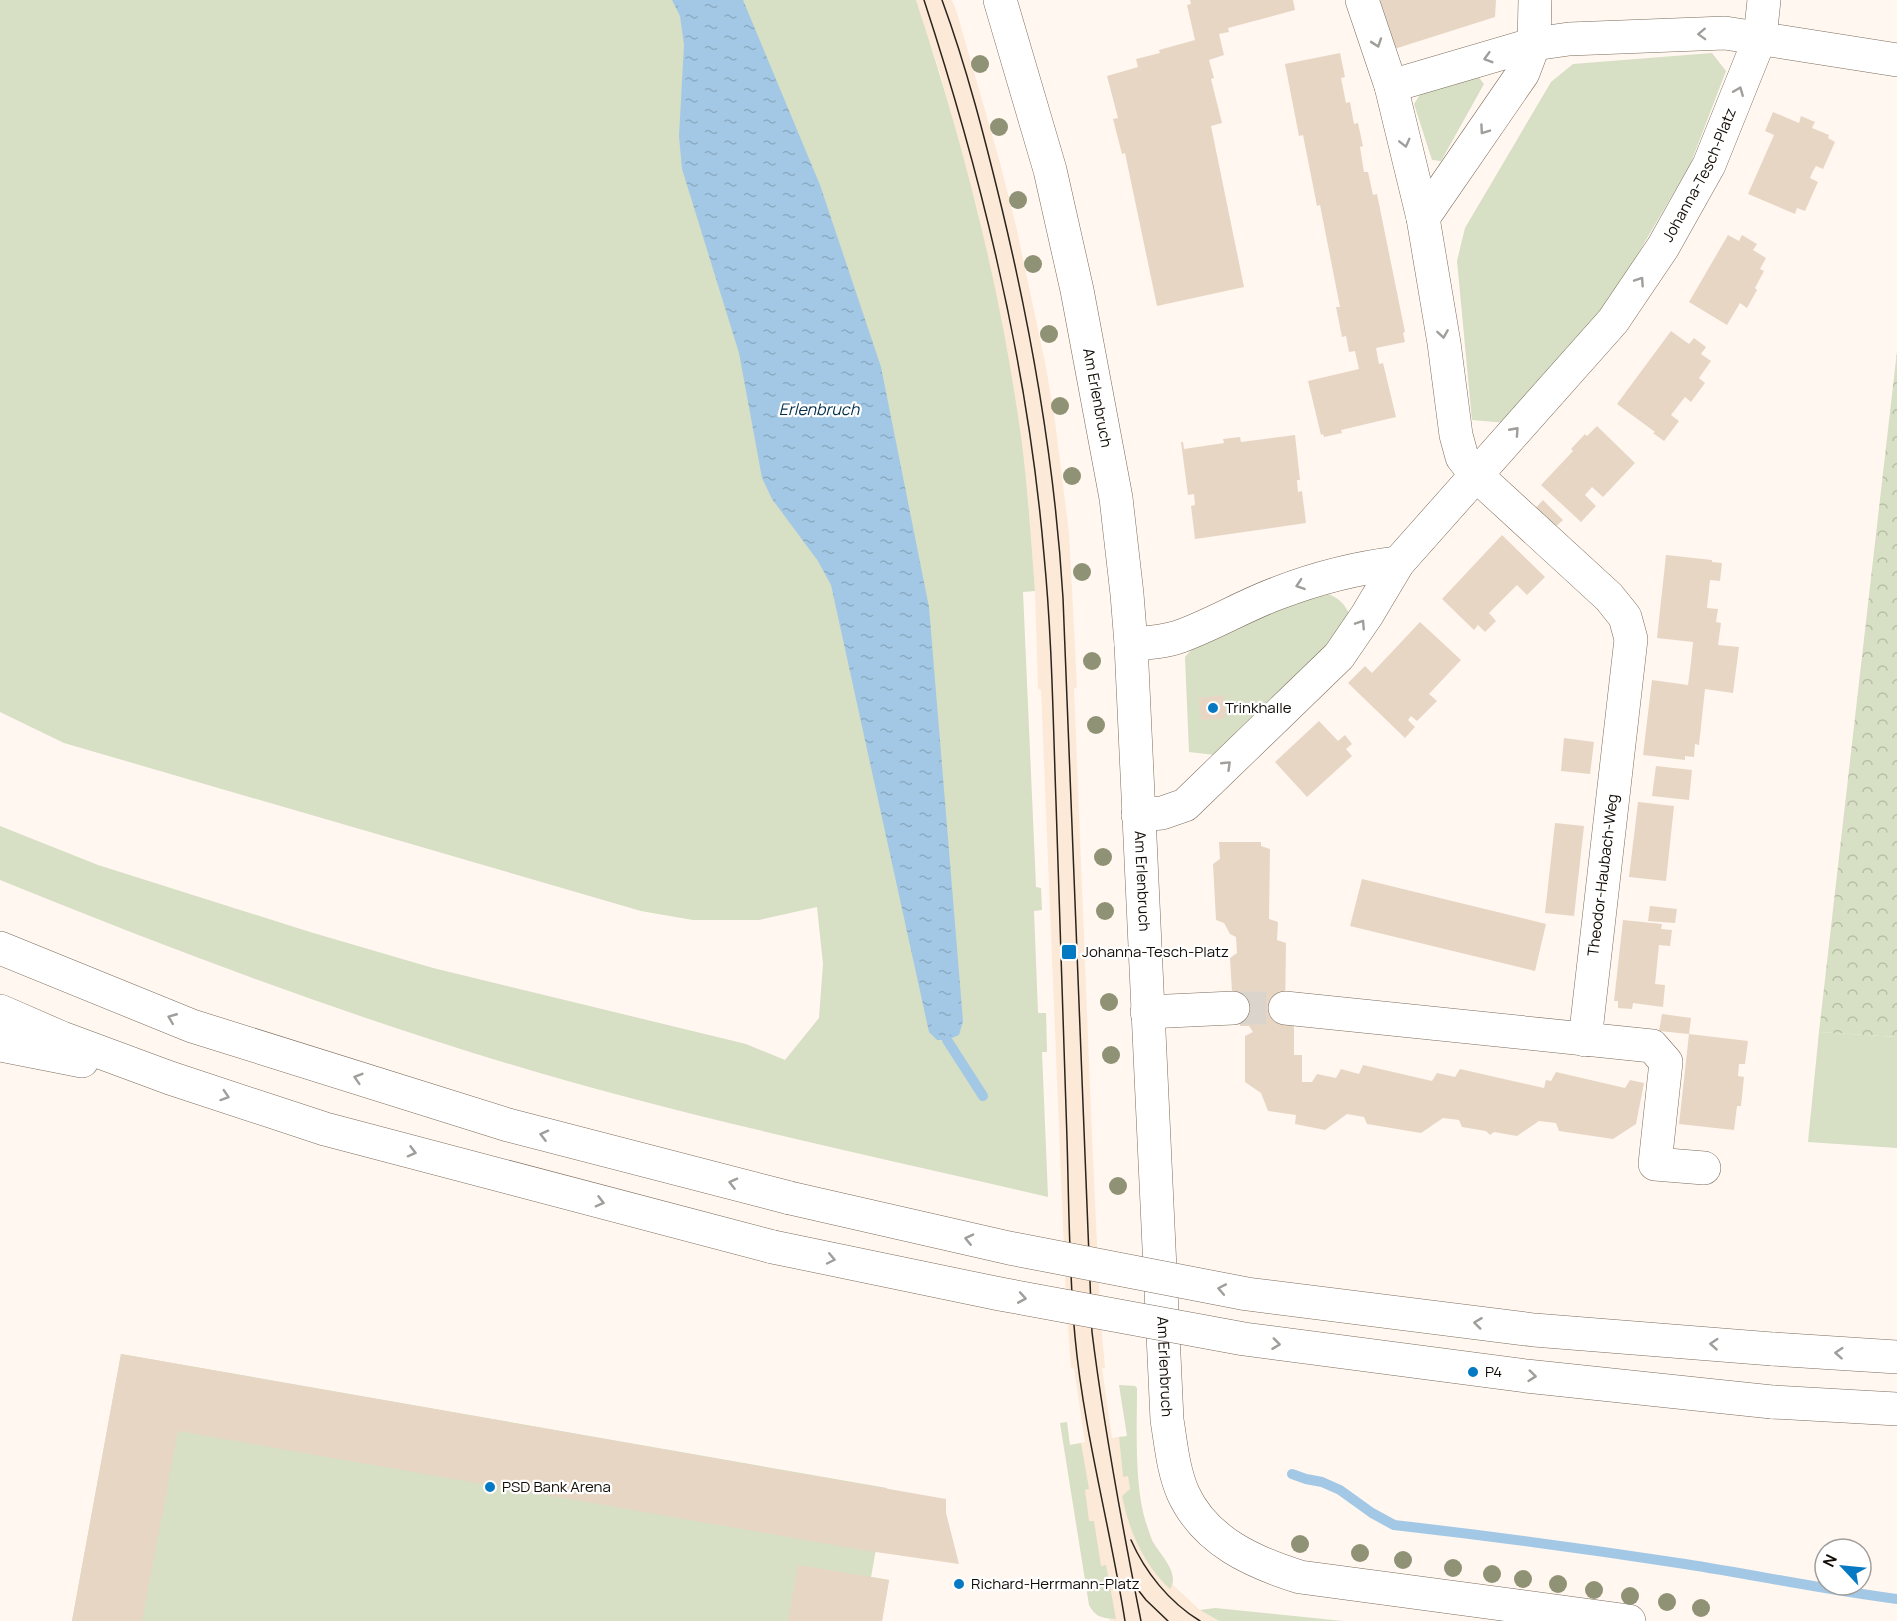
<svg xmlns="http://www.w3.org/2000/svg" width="1897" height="1621" font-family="Manrope,sans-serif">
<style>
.built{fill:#fde9d7}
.green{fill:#d7dfc4}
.forest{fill:url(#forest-crowns)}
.water{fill:url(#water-ripples)}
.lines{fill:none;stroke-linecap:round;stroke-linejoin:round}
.stream{stroke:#a3c8e5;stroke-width:10}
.building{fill:#e8d6c4}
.minor-tunnel{stroke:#dbd4cd;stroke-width:33;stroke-dasharray:33 16;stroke-linecap:butt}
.minor-casing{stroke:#7c6c5c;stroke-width:34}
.major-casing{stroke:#7c6c5c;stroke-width:34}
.highway-casing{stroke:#7c6c5c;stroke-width:34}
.minor{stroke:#fff;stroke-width:33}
.major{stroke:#fff;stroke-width:33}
.highway{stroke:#fff;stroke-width:33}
.tram{stroke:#29241d;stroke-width:1.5}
.highway-bridge-casing{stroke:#7c6c5c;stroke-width:34;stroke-linecap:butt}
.highway-bridge{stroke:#fff;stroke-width:33}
.tree{fill:#909275}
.oneway{stroke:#a09e9b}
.poi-dot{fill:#0679c3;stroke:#fff;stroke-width:2}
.labels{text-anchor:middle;stroke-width:4.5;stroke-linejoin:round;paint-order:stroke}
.street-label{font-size:15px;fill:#110c06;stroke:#fff}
.poi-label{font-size:15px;fill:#110c06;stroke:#fff;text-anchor:start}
.water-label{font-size:16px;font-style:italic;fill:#002e4a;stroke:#fff}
</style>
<defs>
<pattern id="forest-crowns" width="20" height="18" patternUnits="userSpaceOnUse" patternTransform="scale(1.5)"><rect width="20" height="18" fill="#d7dfc4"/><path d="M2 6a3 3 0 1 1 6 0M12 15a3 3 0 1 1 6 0" fill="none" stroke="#b8bea7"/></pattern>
<pattern id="water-ripples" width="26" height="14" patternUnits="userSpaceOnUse" patternTransform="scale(1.5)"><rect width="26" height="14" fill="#a3c8e5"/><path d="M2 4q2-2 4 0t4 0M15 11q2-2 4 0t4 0" fill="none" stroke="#8babc3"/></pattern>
</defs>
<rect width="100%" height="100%" fill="#fff7f0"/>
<path class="built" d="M916,0H952L957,13L999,159L1016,226L1046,367L1055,421L1069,533L1073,608L1077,688H1074L1091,1113L1100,1310L1105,1368H1102L1112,1438L1119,1437L1123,1476H1128L1131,1493L1155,1563L1173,1585L1200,1610L1219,1621H1110L1070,1445L1085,1442L1074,1369L1071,1368L1066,1298L1041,690L1038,689L1035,591L1028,498L1012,378L978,212L940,73Z"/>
<path class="green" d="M0,0H916C963,142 1001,289 1021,437C1028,488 1031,540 1035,591L1023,592L1036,887L1041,888L1042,910L1034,911L1038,1013H1046L1047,1052H1042L1048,1197C905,1163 761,1133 619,1095C408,1039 202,962 0,880V826L98,865L310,932L433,968L746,1044L785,1060L819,1018L823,964L817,907L759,920H693L641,911L64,743L0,712Z
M1712,53L1726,71L1690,165L1609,303L1507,423L1472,420L1457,261L1465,228L1551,82L1573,64Z
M1477,75L1484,84L1441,161L1432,160L1414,104L1421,93Z
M1325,593C1338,597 1344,603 1350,615L1343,633L1224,756L1189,752L1185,657L1208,631Z
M1819,1032L1897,1037V1148L1808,1142Z
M121,1354L887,1488L871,1577L889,1580L882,1621H72Z
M1119,1385L1135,1386L1137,1388C1137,1429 1134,1484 1146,1523C1148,1528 1150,1535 1152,1540C1159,1554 1181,1573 1170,1589C1144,1565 1129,1531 1122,1496L1130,1489L1128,1476L1123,1477L1119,1437L1127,1436Z
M1067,1422L1070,1445L1081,1443L1089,1489L1085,1490L1089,1521H1094L1101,1566L1106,1565L1116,1619C1103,1618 1096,1618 1089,1605L1060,1423Z
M1215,1608L1343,1621H1219L1200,1610Z"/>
<path class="forest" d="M1897,351V1037L1819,1032Z"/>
<path class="water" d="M672,0H743L820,185L881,367L929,607L963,1021L959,1035L947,1040H937L929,1032L831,585L818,561L772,499L762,478L739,353L682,169L679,136L684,45L680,16Z"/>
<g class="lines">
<path class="stream" d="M947,1040L983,1096
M1292,1474L1306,1479L1322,1482L1340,1490L1372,1513L1394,1525C1491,1536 1588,1549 1685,1564C1756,1575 1826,1590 1897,1599"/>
</g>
<path class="building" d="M1190,0H1293L1295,10L1228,28L1229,32L1219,34L1224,55L1209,60L1214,78L1211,79L1222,123L1211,126L1244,287L1157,306L1125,153L1122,154L1113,119L1118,118L1107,76L1138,67L1136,59L1160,53L1159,50L1195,40L1187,5L1191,4Z
M1372,0H1496L1495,17L1388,51Z
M1340,53L1345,77L1341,78L1346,103L1350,102L1354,124L1358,123L1363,146L1360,147L1364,172H1368L1373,195L1377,194L1405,332L1403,333L1405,342L1376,348L1379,364L1383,363L1396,417L1341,430L1342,433L1324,437L1323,434L1321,435L1308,381L1359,369L1355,351L1349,352L1346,336L1342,337L1336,307H1340L1320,205L1317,206L1303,135L1299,136L1285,64Z
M1773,112L1799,123L1801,116L1815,122L1812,128L1829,135L1828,138L1835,142L1823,169L1816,166L1812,173L1810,178L1818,182L1805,211L1797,208L1795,214L1748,194L1774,135L1765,131Z
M1728,235L1739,241L1742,235L1757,244L1753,250L1766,258L1760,269L1764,271L1755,288L1757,290L1747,308L1740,303L1727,325L1689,302Z
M1671,331L1689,344L1694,338L1706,347L1701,354L1711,361L1699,378L1705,383L1691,402L1685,397L1671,415L1679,421L1664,441L1653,433L1655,432L1617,404Z
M1597,426L1635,463L1603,497L1592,487L1585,495L1596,506L1581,522L1541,485L1573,451L1571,449L1585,434L1587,436Z
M1295,435L1300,480H1297L1298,492L1302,491L1306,523L1195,539L1191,506L1195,505L1194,494L1188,495L1181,442H1183L1184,449L1224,443L1223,439L1240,437L1241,442Z
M1543,500L1563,520L1550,532L1531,513Z
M1502,535L1545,577L1527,595L1517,585L1489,613L1496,621L1485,632L1478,625L1474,630L1442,599Z
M1666,555L1712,560V562L1722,563L1720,581L1710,580L1707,608L1718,609L1716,622L1721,623L1718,645L1739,647L1733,693L1705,689L1699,745L1695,744L1694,757L1685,756V760L1643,755L1652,680L1688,685L1691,662L1693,642L1657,638Z
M1420,622L1461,660L1429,694L1437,701L1417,721L1411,716L1408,720L1415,727L1405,738L1348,683L1365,666L1372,673Z
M1224,695L1226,718L1201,720L1199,698Z
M1319,721L1338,741L1345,735L1352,744L1346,749L1352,756L1307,797L1275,762Z
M1564,738L1594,742L1590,774L1561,771Z
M1656,766L1692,770L1689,800L1652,796Z
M1638,802L1674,806L1666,881L1629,877Z
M1555,823L1584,826L1574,916L1545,913Z
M1219,842H1261V846L1270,849L1269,919L1278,922L1277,940L1286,943L1285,1015L1294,1018V1055H1302V1082H1312L1317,1074L1336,1078L1341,1069L1359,1074L1363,1065L1432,1081L1437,1073L1455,1077L1460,1069L1544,1088L1546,1080L1551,1081L1556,1072L1625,1088L1630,1080L1644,1083L1636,1124L1613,1139L1559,1131L1556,1123L1539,1121L1517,1136L1494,1132L1490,1135L1486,1131L1462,1127L1459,1120L1443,1118L1421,1133L1367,1124L1364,1117L1347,1114L1325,1130L1295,1124L1296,1115L1268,1111L1261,1093L1245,1082V1036L1253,1032L1249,1026H1240V1018L1233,1008L1230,958L1237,953L1236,937L1230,934L1224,923L1216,920L1213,864L1220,859Z
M1362,879L1546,924L1535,971L1350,926Z
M1650,906L1677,909L1675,923L1648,921Z
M1623,920L1662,924L1661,929L1672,930L1670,946L1659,945L1655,984L1665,985L1663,1007L1633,1003L1632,1009L1618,1008V1001H1614Z
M1662,1014L1691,1018L1689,1034L1659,1031Z
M1689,1034L1748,1041L1745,1064H1739L1738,1076L1744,1077L1741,1106H1737L1734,1130L1679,1124Z
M121,1354L946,1499V1513L959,1564L869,1551L178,1431L142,1621H72Z
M798,1565L889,1580L882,1621H788Z"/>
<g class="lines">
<path class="minor-tunnel" d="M1233,1008H1285"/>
<defs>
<g id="minor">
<path d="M1362,0L1391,86L1423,218L1444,343L1456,435L1462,457L1476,475L1609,597L1625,617L1631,639L1585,1040"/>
<path d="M1391,86L1534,44L1569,39L1725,33L1897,60"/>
<path d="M1423,218L1523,73L1534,44L1535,0"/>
<path d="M1131,644C1147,643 1165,642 1181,636C1214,624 1245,605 1278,593C1317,578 1356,568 1398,563"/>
<path id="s1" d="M1138,815L1162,813L1185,805L1339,656L1367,615L1398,563L1613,321L1663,247L1709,165L1760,38L1764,0"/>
<path d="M1285,1008L1652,1046L1666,1062L1655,1164L1704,1168"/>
<path d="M1147,1012L1233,1008"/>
</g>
<g id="major">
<path id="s2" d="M1000,0L1050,170L1077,290L1116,498L1127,594L1131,644L1167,1420C1171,1444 1173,1470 1183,1493C1205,1541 1252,1562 1300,1577L1629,1621"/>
</g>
<path id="highway" d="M0,948L192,1026L508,1125L790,1198
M0,1011L62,1038L170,1078L325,1129L773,1247
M0,1045L82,1061
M1772,1349L1897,1357
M1772,1402L1897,1409"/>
</defs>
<use href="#minor" class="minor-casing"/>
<use href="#major" class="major-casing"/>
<use href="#highway" class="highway-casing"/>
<use href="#minor" class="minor"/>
<use href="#major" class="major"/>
<use href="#highway" class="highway"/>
<path class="tram" d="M924,0C983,180 1028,366 1044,555C1052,637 1053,719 1056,802C1060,914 1063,1027 1067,1139C1069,1205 1069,1272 1075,1337C1084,1433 1110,1526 1125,1621
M942,0C967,68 985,139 1002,209C1033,338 1055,465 1063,598L1092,1332C1104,1429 1122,1525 1141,1621
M1131,1540C1145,1572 1169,1602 1200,1621
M1135,1586L1146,1600L1168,1621"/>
<defs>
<path id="highway-bridge" d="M790,1198L1009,1248L1247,1294L1534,1330L1772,1349
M773,1247L1000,1294L1244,1339L1526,1376L1772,1402"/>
</defs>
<use href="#highway-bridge" class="highway-bridge-casing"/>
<use href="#highway-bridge" class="highway-bridge"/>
</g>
<g class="tree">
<circle cx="980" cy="64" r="9"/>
<circle cx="999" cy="127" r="9"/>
<circle cx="1018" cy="200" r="9"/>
<circle cx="1033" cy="264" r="9"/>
<circle cx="1049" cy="334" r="9"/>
<circle cx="1060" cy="406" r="9"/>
<circle cx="1072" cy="476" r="9"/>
<circle cx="1082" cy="572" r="9"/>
<circle cx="1092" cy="661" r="9"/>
<circle cx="1096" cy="725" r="9"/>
<circle cx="1103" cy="857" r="9"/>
<circle cx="1105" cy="911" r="9"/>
<circle cx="1109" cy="1002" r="9"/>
<circle cx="1111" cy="1055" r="9"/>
<circle cx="1118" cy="1186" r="9"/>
<circle cx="1300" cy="1544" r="9"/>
<circle cx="1360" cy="1553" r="9"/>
<circle cx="1403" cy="1560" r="9"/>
<circle cx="1453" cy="1568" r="9"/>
<circle cx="1492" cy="1574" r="9"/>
<circle cx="1523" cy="1579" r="9"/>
<circle cx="1558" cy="1584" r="9"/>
<circle cx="1594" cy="1590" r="9"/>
<circle cx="1630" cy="1596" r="9"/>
<circle cx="1667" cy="1602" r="9"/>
<circle cx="1701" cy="1608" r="9"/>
</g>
<defs><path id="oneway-chevron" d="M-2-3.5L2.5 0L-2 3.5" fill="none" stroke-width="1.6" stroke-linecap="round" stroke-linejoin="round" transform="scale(1.5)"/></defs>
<g class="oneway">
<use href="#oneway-chevron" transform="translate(1702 34) rotate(178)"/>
<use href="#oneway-chevron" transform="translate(1377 43) rotate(71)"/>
<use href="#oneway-chevron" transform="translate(1488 58) rotate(164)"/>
<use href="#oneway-chevron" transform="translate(1739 91) rotate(-68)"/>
<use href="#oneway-chevron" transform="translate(1484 130) rotate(125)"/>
<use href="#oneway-chevron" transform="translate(1405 143) rotate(76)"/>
<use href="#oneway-chevron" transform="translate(1640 281) rotate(-56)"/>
<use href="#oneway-chevron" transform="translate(1443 334) rotate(81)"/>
<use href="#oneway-chevron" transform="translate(1515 431) rotate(-48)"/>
<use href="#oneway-chevron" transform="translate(1300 585) rotate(161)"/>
<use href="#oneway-chevron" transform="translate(1361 624) rotate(-57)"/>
<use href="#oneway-chevron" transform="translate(1227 765) rotate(-44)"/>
<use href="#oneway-chevron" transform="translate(172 1018) rotate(-158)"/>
<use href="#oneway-chevron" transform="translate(358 1078) rotate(-163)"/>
<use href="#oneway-chevron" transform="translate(225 1096) rotate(18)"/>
<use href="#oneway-chevron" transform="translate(544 1135) rotate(-166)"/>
<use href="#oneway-chevron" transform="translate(412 1152) rotate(15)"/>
<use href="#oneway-chevron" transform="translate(733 1183) rotate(-166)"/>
<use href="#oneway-chevron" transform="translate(600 1202) rotate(15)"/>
<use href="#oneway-chevron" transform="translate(969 1239) rotate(-167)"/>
<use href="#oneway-chevron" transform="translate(831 1259) rotate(12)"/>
<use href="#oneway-chevron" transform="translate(1222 1289) rotate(-169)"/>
<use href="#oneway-chevron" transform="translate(1022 1298) rotate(10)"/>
<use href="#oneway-chevron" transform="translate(1478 1323) rotate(-173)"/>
<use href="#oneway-chevron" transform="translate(1276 1344) rotate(7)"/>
<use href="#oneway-chevron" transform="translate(1714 1344) rotate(-176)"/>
<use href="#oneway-chevron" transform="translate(1839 1353) rotate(-176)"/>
<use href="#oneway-chevron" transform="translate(1532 1376) rotate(6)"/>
</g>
<g class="poi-dot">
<circle cx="1213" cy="708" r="6"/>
<rect x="1061" y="944" width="16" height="16" rx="3"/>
<circle cx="1473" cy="1372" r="6"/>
<circle cx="490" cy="1487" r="6"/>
<circle cx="959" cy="1584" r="6"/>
</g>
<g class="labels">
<g class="street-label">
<text dy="5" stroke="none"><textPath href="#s1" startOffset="867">Johanna-Tesch-Platz</textPath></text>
<text dy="5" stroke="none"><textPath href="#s2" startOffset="410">Am Erlenbruch</textPath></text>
<text transform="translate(1603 875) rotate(-83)" y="5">Theodor-Haubach-Weg</text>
<text dy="5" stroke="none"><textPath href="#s2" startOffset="896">Am Erlenbruch</textPath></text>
<text dy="5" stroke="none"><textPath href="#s2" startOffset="1382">Am Erlenbruch</textPath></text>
</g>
<g class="poi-label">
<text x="1225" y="713">Trinkhalle</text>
<text x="1082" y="957">Johanna-Tesch-Platz</text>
<text x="1485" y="1377">P4</text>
<text x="502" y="1492">PSD Bank Arena</text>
<text x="971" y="1589">Richard-Herrmann-Platz</text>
</g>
<g class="water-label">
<text x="819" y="415">Erlenbruch</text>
</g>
</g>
<g transform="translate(1843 1567) rotate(296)"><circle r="28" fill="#ffffff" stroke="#a09e9b" stroke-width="1.5"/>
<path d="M0-4.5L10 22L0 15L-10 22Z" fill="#0679c3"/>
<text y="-9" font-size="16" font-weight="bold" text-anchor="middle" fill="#110c06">N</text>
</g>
</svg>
